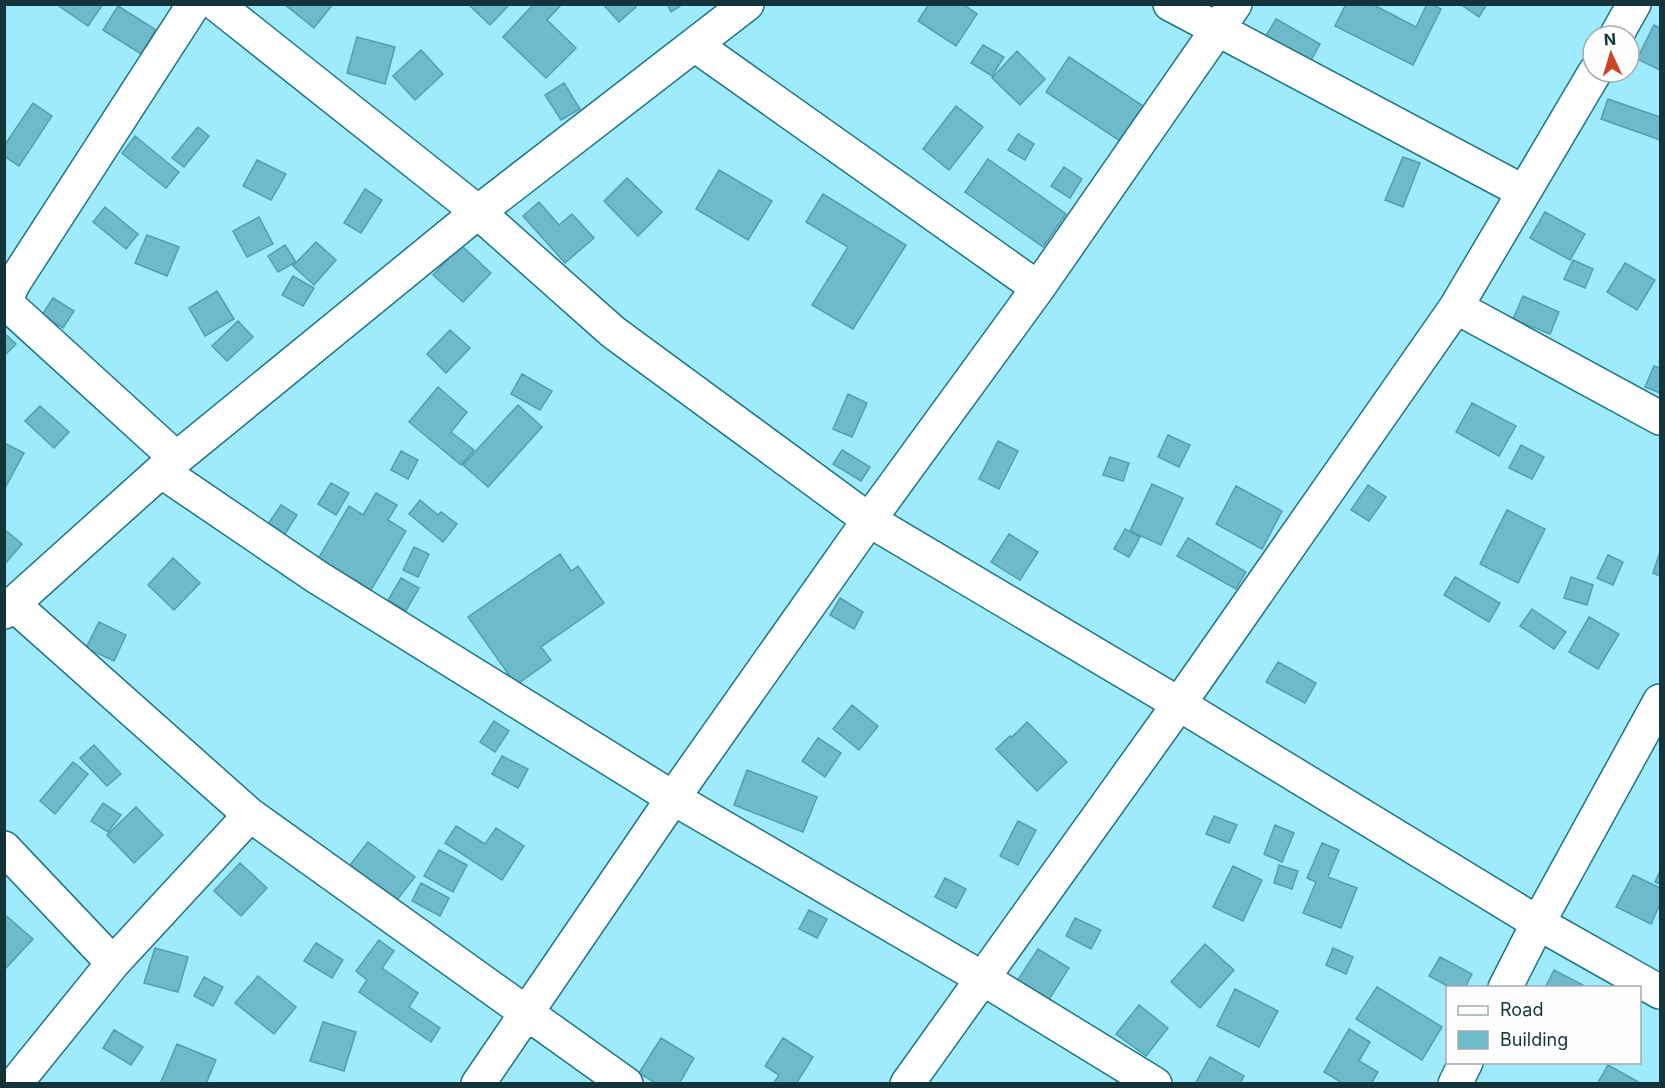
<svg xmlns="http://www.w3.org/2000/svg" width="1665" height="1088" font-family="Inter,sans-serif">
<style>
.building{fill:#6dbacb;stroke:#519faf;stroke-width:1.5}
.lines{fill:none;stroke-linecap:round;stroke-linejoin:round}
.minor-casing{stroke:#217484;stroke-width:36}
.minor{stroke:#fff;stroke-width:33}
</style>
<rect width="100%" height="100%" fill="#9debfd"/>
<path class="building" d="M56,4H103L88,26Z
M284,4H333L314,28Z
M468,4H510L490,25Z
M534,4H562L547,20L576,48L546,78L503,37Z
M603,4H633L636,7L619,22Z
M667,4H683L671,12Z
M929,4H963L977,14L956,46L918,21Z
M1346,4H1372L1416,27L1427,4H1431L1441,9L1413,65L1335,26Z
M1460,4H1487L1479,17Z
M118,6L156,30L141,54L103,30Z
M1276,19L1320,44L1309,64L1264,39Z
M1654,25L1660,28V70L1637,59Z
M357,37L395,47L385,84L347,73Z
M983,45L1004,57L992,76L971,63Z
M421,50L443,74L415,100L393,76Z
M1017,51L1045,79L1020,105L992,78Z
M1069,57L1143,106L1120,141L1046,92Z
M564,83L580,109L561,120L545,95Z
M1608,99L1660,117V140L1601,119Z
M33,103L52,116L19,166L4,156V146Z
M956,106L983,127L949,170L923,149Z
M198,127L209,136L184,167L172,158Z
M1018,134L1034,144L1025,160L1008,150Z
M135,136L179,172L166,188L122,153Z
M1403,157L1420,163L1403,207L1385,200Z
M988,159L1066,214L1043,247L965,192Z
M257,160L286,174L271,200L243,186Z
M1064,167L1082,179L1070,198L1051,186Z
M719,170L772,201L748,240L696,209Z
M627,178L662,212L638,236L604,201Z
M365,189L382,200L361,233L344,223Z
M823,194L906,245L853,329L812,305L848,247L806,222Z
M539,202L559,225L572,214L594,238L565,263L523,216Z
M105,207L138,234L126,249L93,222Z
M1545,212L1585,234L1570,260L1530,238Z
M259,217L273,244L247,257L233,231Z
M147,235L179,247L167,276L135,263Z
M316,242L336,260L314,285L293,266Z
M285,245L296,262L278,272L268,256Z
M461,245L491,273L463,302L433,275Z
M1573,260L1593,269L1585,288L1564,279Z
M1625,263L1655,280L1637,310L1607,292Z
M293,276L314,288L303,306L282,295Z
M217,291L234,319L205,336L189,308Z
M1523,296L1559,312L1550,334L1513,319Z
M53,298L74,311L63,328L42,315Z
M238,321L253,337L227,361L212,346Z
M450,330L470,348L446,373L427,354Z
M4,333L16,344L4,356Z
M1654,366L1660,368V393L1645,387Z
M522,374L552,391L540,410L511,394Z
M438,387L467,412L451,432L474,450L461,465L409,422Z
M848,394L867,403L852,437L833,429Z
M1472,403L1516,426L1499,456L1456,432Z
M518,405L542,427L488,487L463,465Z
M40,406L69,432L54,448L25,421Z
M1168,435L1190,445L1179,467L1158,457Z
M998,441L1018,451L999,489L979,479Z
M4,443L24,453L5,488L4,487Z
M1521,445L1544,457L1532,479L1509,468Z
M842,450L870,467L861,481L833,464Z
M401,451L418,460L408,479L391,470Z
M1110,457L1129,463L1123,481L1103,475Z
M331,483L349,493L336,515L318,504Z
M1152,484L1183,498L1161,545L1130,531Z
M1368,485L1386,497L1369,521L1351,510Z
M1236,486L1282,511L1262,549L1216,524Z
M376,493L397,505L388,520L406,531L371,590L318,559L349,506L363,515Z
M420,500L438,515L441,512L457,524L443,542L409,514Z
M281,505L297,515L285,534L268,524Z
M1507,510L1545,529L1518,583L1480,564Z
M4,529L22,544L4,565Z
M1125,529L1140,537L1129,557L1114,549Z
M1009,534L1038,552L1020,580L991,562Z
M1188,538L1246,572L1236,589L1177,556Z
M414,547L429,554L418,577L403,570Z
M1660,552V576L1653,573Z
M560,554L571,571L578,566L604,603L541,647L551,660L516,685L468,617Z
M1608,555L1623,562L1613,585L1597,578Z
M173,558L200,583L174,610L148,585Z
M1455,577L1500,603L1489,622L1444,595Z
M1571,577L1593,585L1587,605L1564,598Z
M401,578L419,588L406,611L388,600Z
M840,598L863,612L854,629L830,615Z
M1532,609L1566,632L1554,649L1520,626Z
M1589,617L1619,634L1598,669L1569,652Z
M99,622L126,635L114,661L86,648Z
M1278,662L1316,683L1305,703L1266,682Z
M852,705L878,726L859,750L833,729Z
M494,721L509,731L495,752L480,742Z
M1027,722L1067,762L1037,791L996,749L1010,736L1012,737Z
M818,738L841,753L825,777L802,761Z
M94,745L121,774L107,786L80,758Z
M502,756L528,769L518,788L492,774Z
M73,762L88,774L55,814L40,801Z
M747,770L817,797L803,832L734,805Z
M103,803L121,815L108,832L91,821Z
M136,807L163,835L134,863L107,835Z
M1214,816L1237,825L1229,843L1206,834Z
M1018,821L1036,830L1018,865L1000,856Z
M1275,825L1294,833L1282,862L1264,854Z
M456,826L485,844L496,828L524,846L502,880L445,843Z
M368,842L415,877L393,905L346,870Z
M1322,843L1339,850L1328,877L1357,888L1341,928L1303,913L1316,882L1307,878Z
M439,850L467,865L453,892L424,876Z
M240,863L267,888L241,916L214,891Z
M1279,865L1298,871L1292,889L1274,883Z
M1233,866L1262,880L1243,921L1213,907Z
M1660,871V884L1655,882Z
M1633,875L1660,888V904L1651,924L1616,907Z
M945,878L966,889L956,908L935,897Z
M421,883L449,898L440,916L412,901Z
M809,910L827,919L817,938L799,929Z
M4,914L33,939L4,970Z
M1075,918L1101,930L1091,949L1066,936Z
M379,940L394,951L382,968L418,993L409,1007L440,1028L431,1042L359,992L367,980L356,971Z
M316,943L343,960L332,978L304,961Z
M1205,944L1234,970L1200,1008L1171,982Z
M155,948L188,957L178,992L144,983Z
M1333,948L1353,957L1346,974L1326,965Z
M1038,949L1069,968L1048,1001L1017,981Z
M1440,957L1472,974L1465,988H1451L1429,976Z
M1554,970L1583,985L1582,988H1545Z
M258,976L296,1007L274,1034L235,1003Z
M204,977L223,987L213,1006L194,996Z
M1377,987L1442,1027L1422,1060L1356,1019Z
M1235,989L1278,1011L1259,1047L1217,1026Z
M1139,1005L1168,1028L1146,1056L1116,1034Z
M323,1022L356,1032L344,1071L310,1061Z
M1349,1029L1370,1042L1359,1061L1378,1072L1371,1084H1344L1324,1072Z
M114,1030L143,1047L131,1065L103,1048Z
M661,1038L694,1058L679,1084H657L639,1073Z
M783,1038L813,1057L796,1084H773L779,1075L765,1066Z
M177,1044L216,1060L206,1084H165L161,1082Z
M1210,1057L1244,1076L1240,1084H1195Z
M1608,1065L1642,1084H1597Z"/>
<g class="lines">
<defs>
<path id="minor" d="M216,4L478,212L613,332L869,520L1179,704L1538,923L1660,992
M1170,4L1524,192
M1616,36L1634,4
M695,45L1038,288
M6,303L176,458
M4,304L13,284L194,4
M1456,307L1660,418
M161,471L317,577L673,798L982,978L1155,1084
M13,604L250,815L626,1084
M4,612L161,471L478,212L747,4
M4,848L113,963
M1505,988L1538,923L1660,701
M15,1084L113,963L250,815
M478,1084L673,798L869,520L1038,288L1235,4
M907,1084L1179,704L1456,307L1595,72
M1455,1084L1466,1062"/>
</defs>
<use href="#minor" class="minor-casing"/>
<use href="#minor" class="minor"/>
</g>
<rect width="1665" height="1088" fill="none" stroke="#13343b" stroke-width="12"/>
<rect x="1446" y="986" width="195" height="78" fill="#fefefe" stroke="#a0adb0" stroke-width="1.5"/>
<rect x="1458" y="1006" width="30" height="9" fill="#ffffff" stroke="#a0adb0" stroke-width="1.5"/>
<text x="1500" y="1016" font-size="18" fill="#13343b">Road</text>
<rect x="1458" y="1031" width="30" height="18" fill="#6dbacb" stroke="#a0adb0" stroke-width="1.5"/>
<text x="1500" y="1046" font-size="18" fill="#13343b">Building</text>
<g transform="translate(1611 54) rotate(356)"><circle r="28" fill="#fefefe" stroke="#a0adb0" stroke-width="1.5"/>
<path d="M0-4.5L10 22L0 15L-10 22Z" fill="#cf4427"/>
<text y="-9" font-size="16" font-weight="bold" text-anchor="middle" fill="#13343b">N</text>
</g>
</svg>
